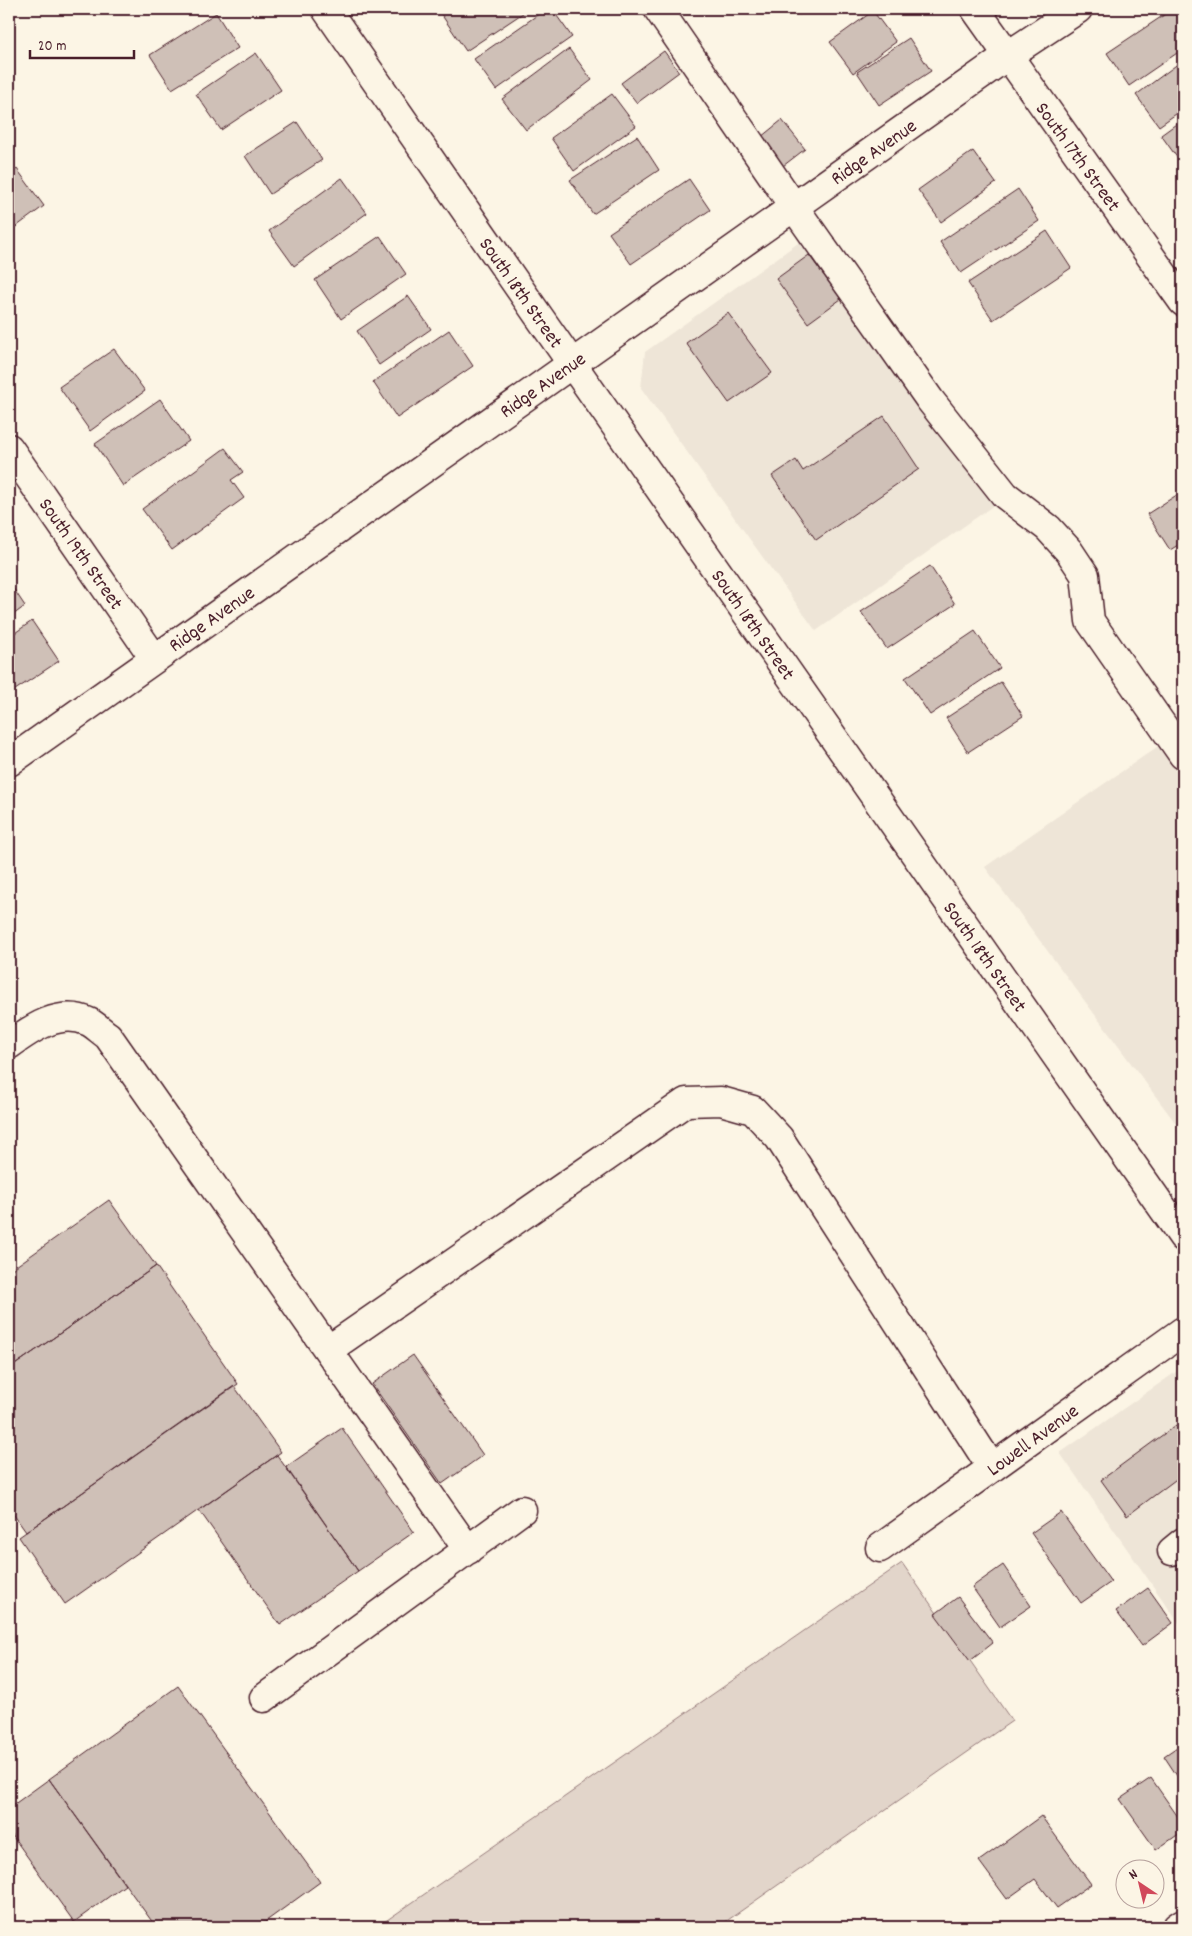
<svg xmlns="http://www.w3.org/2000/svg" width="1192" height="1936" font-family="Dekko,sans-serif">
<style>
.built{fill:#eee5d7}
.green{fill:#e2d5ca;stroke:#967a7a}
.building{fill:#cfc0b7;stroke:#4a1f2b}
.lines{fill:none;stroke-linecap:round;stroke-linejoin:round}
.minor-casing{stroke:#4a1f2b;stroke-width:31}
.major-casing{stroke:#4a1f2b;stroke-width:31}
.minor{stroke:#fcf5e5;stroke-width:28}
.major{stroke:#fcf5e5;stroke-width:28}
.labels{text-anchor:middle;stroke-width:4.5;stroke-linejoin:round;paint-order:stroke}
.street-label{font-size:20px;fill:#4a1f2b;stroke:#fcf5e5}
</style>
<rect width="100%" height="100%" fill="#fcf5e5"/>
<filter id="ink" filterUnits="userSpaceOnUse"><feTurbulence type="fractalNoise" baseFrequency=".02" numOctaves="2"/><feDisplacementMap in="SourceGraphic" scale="10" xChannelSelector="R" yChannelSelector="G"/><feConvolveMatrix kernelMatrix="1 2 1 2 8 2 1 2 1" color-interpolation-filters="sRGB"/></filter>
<g filter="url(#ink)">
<path class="built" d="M822,226L1011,493L816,631L641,388L645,352Z
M1177,733L1183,742V1133L985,867Z
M1183,1367V1629L1060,1453Z"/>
<path class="green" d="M902,1563L1012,1721L718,1927H377Z"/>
<path class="building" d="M443,9H529L466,51L439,11Z
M546,9H552L572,37L496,90L474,59Z
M795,9H808L799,15Z
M1173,9H1183V49L1129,86L1107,53Z
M873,11L896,42L853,73L830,42Z
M216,13L238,48L172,89L150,55Z
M909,38L931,71L879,105L857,72Z
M569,49L592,80L526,130L502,99Z
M664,51L679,72L637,103L621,83Z
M256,53L281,90L221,130L196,94Z
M1183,60V109L1159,126L1136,95Z
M612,94L636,126L574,171L551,138Z
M1183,119V166L1161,135Z
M782,120L805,149L783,166L761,137Z
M297,122L322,160L270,194L245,156Z
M637,136L659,170L593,214L570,180Z
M973,151L996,183L941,222L918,190Z
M17,169L44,206L9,232V175Z
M342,178L367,213L294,266L269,231Z
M689,179L710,210L631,264L609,233Z
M1018,189L1039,221L961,273L940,242Z
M1047,231L1071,268L993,320L968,283Z
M380,236L406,274L341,319L315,280Z
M809,255L841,299L808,323L776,279Z
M408,296L431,329L379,365L357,331Z
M728,313L772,373L729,403L686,343Z
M449,330L473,366L397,418L373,382Z
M114,349L145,391L90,431L59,387Z
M160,399L189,441L123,486L95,444Z
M884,416L919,469L816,540L772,476L796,460L803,471Z
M225,448L243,472L231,480L244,498L172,550L142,509Z
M1183,491V542L1170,550L1147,514Z
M930,566L955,604L887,649L861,612Z
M9,582L25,606L9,618Z
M32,621L59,661L9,694V637Z
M975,631L1000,668L930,715L905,678Z
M1001,682L1023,716L968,752L946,718Z
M109,1200L156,1266L9,1369V1271Z
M156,1266L238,1384L26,1532L9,1508V1369Z
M413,1355L483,1455L442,1484L372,1384Z
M234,1386L281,1452L65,1604L19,1537Z
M1183,1420V1474L1127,1516L1101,1480Z
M342,1428L414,1532L358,1571L286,1467Z
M277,1455L358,1571L280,1625L199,1510Z
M1061,1512L1111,1582L1081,1603L1031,1533Z
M1003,1565L1031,1606L1000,1627L972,1587Z
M1148,1588L1173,1623L1142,1646L1116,1611Z
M958,1597L993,1643L970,1661L935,1614Z
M178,1686L320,1882L258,1927H156L49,1779Z
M1183,1743V1785L1164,1756Z
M1151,1778L1183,1824V1831L1156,1850L1120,1799Z
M49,1779L125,1885L74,1922L9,1831V1808Z
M1041,1816L1091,1884L1057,1908L1035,1879L1007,1899L979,1861Z"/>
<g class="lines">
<defs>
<path id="minor" d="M658,9L794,207L930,400L1005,495L1048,528L1069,551L1085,575L1090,621L1183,755
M975,9L1183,302
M9,448L154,658
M9,762L1007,56L1078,9
M9,1045C31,1029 60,1008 89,1022C95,1025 102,1032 108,1036L468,1550
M328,1350L686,1102L721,1101L753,1110L779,1138L992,1468
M880,1548L1183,1331
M1172,1551L1183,1542
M264,1698L522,1510
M1177,1927L1183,1923"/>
<path id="major" d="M326,9L540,318L1183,1237"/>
</defs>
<use href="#minor" class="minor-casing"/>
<use href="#major" class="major-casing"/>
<use href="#minor" class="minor"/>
<use href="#major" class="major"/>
</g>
</g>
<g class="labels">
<g class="street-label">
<text transform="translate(873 151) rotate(-35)" y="7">Ridge Avenue</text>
<text transform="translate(1079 156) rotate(54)" y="7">South 17th Street</text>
<text transform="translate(522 292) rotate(55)" y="7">South 18th Street</text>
<text transform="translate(542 384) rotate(-35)" y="7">Ridge Avenue</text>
<text transform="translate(82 553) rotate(55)" y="7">South 19th Street</text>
<text transform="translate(211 618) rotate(-35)" y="7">Ridge Avenue</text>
<text transform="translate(754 624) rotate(55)" y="7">South 18th Street</text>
<text transform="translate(986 956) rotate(55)" y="7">South 18th Street</text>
<text transform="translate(1032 1439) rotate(-36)" y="7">Lowell Avenue</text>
</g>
</g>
<rect width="1192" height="1936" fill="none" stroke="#fcf5e5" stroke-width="30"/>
<rect x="15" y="15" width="1162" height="1906" fill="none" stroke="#4a1f2b" stroke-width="2" filter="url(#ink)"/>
<g transform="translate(1140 1884) rotate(325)"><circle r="24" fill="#fcf5e5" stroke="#b59f9b"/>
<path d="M0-4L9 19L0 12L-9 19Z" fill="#d1495b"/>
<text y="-8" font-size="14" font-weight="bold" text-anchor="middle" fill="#4a1f2b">N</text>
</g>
<path d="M30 50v8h104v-8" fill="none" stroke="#4a1f2b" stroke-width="2.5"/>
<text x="38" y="50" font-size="15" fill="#4a1f2b" stroke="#fcf5e5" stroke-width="4" paint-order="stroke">20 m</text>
</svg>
